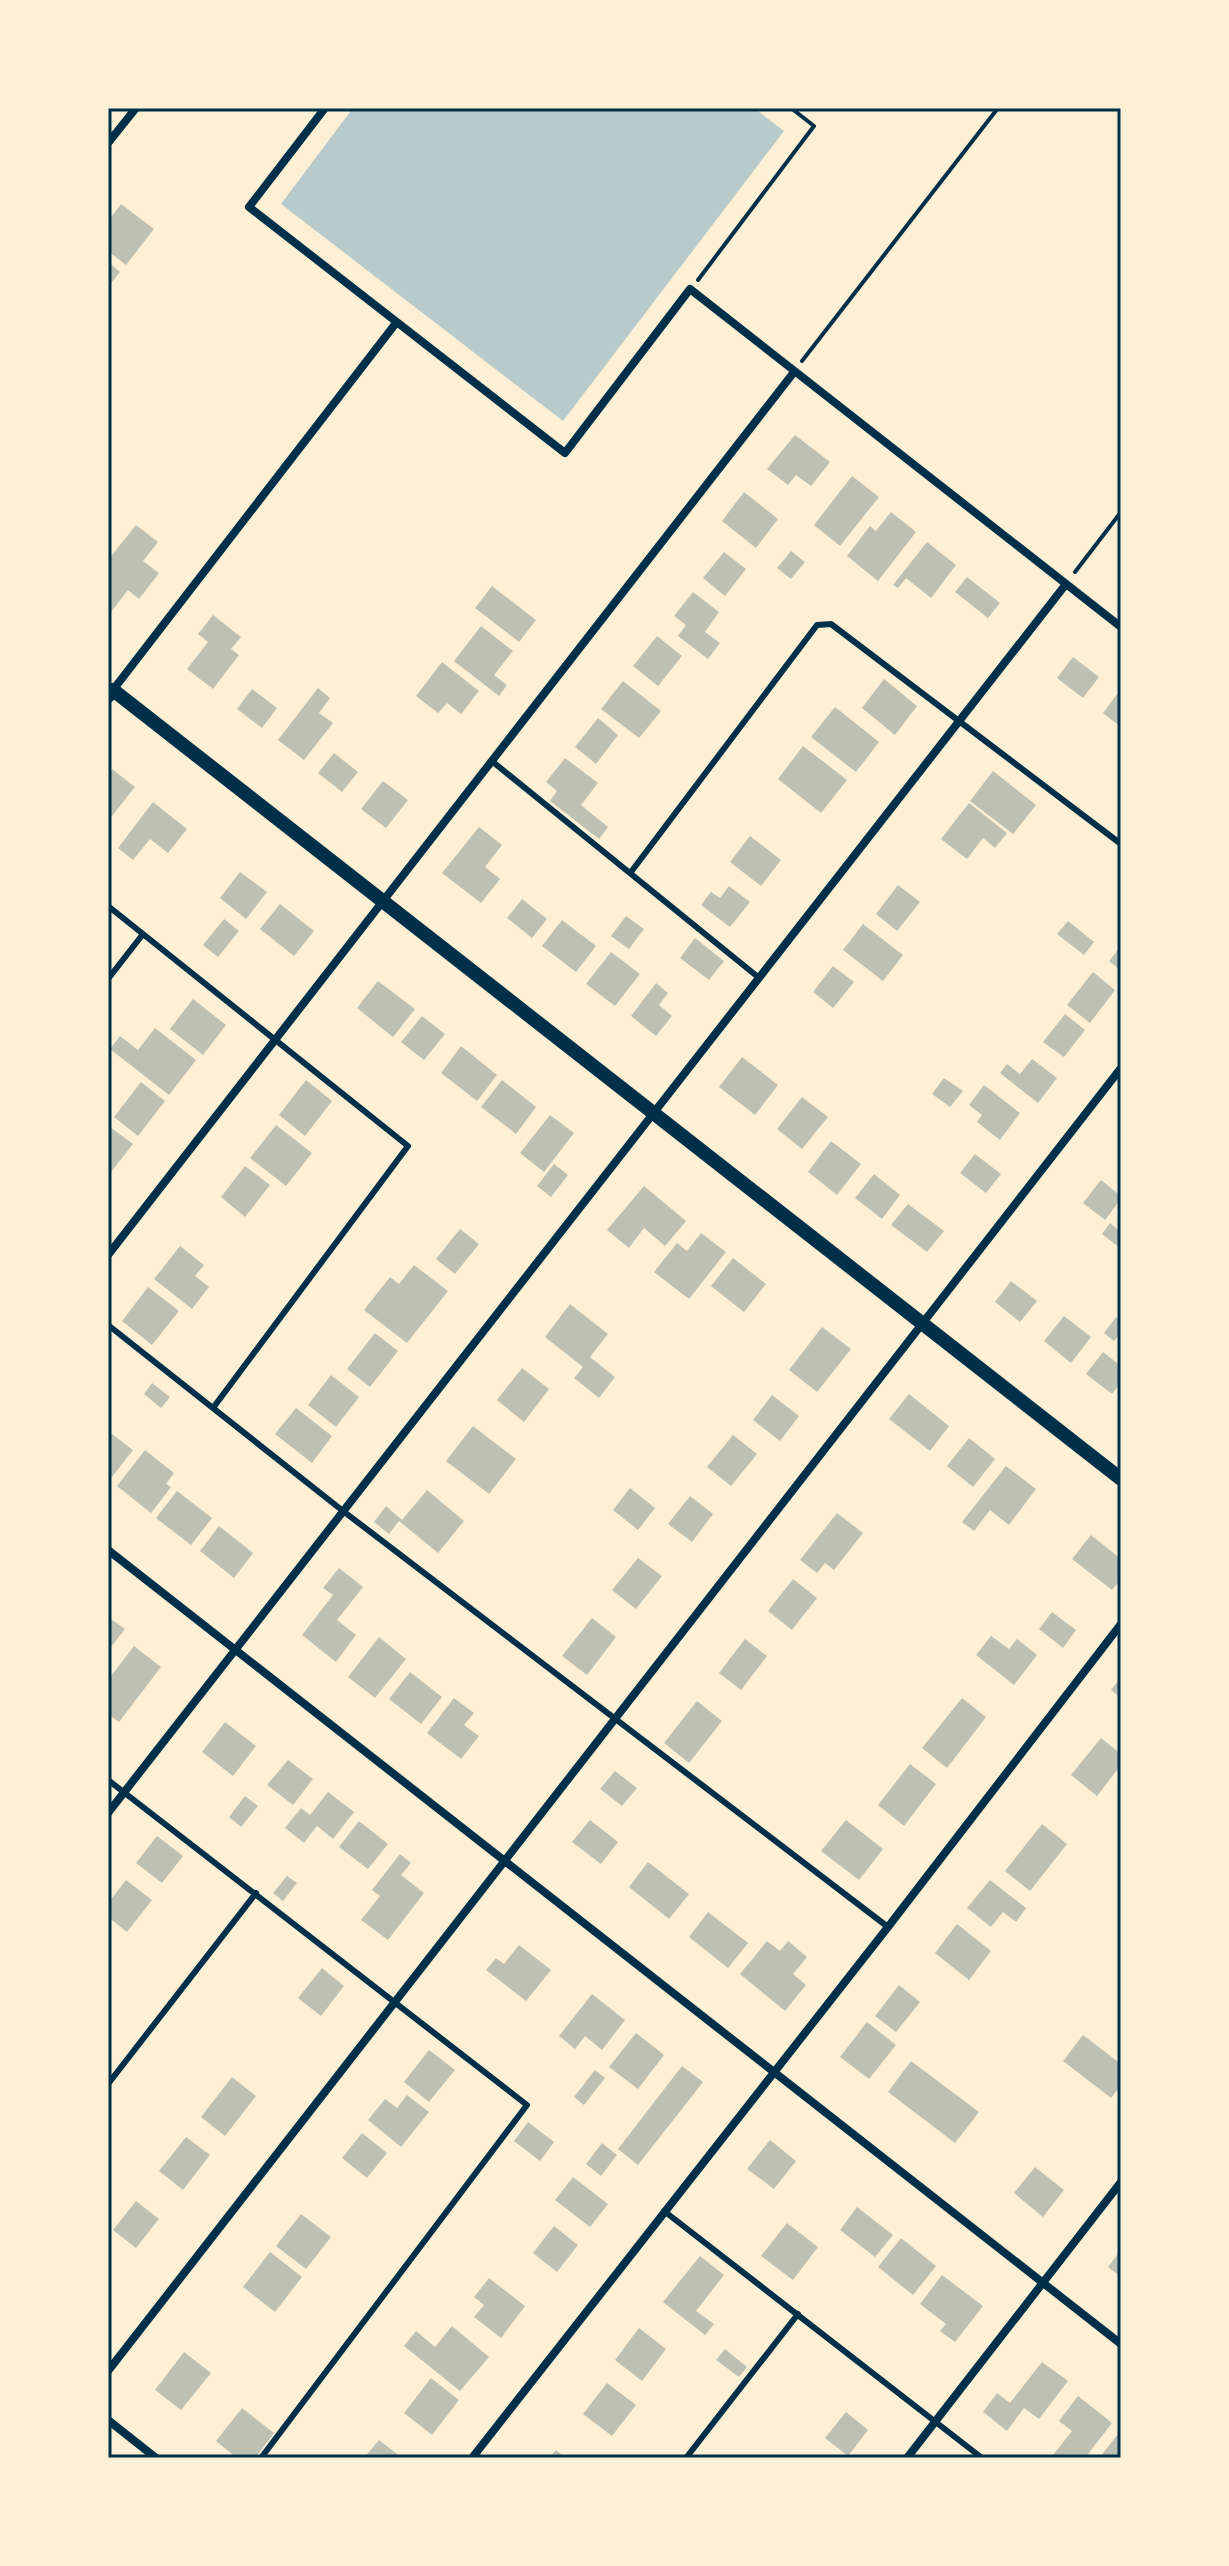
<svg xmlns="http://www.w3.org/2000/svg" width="1229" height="2566" font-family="Montserrat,sans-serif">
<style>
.green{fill:#b9caca}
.building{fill:#bec0b2}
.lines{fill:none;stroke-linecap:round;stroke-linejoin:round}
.path{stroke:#003049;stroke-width:4}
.service{stroke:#003049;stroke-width:6}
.minor{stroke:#003049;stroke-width:8}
.tertiary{stroke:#003049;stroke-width:14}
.neatline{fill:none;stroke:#003049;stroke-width:3}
</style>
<rect width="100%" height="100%" fill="#fdf0d5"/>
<path class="green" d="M353,108H754L784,131L563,421L281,204Z"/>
<path class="building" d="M121,204L154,229L126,265L108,251V221Z
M108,262L120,272L108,287Z
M795,435L830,462L811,486L796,475L788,485L767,469Z
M852,476L879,497L840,546L814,525Z
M744,492L778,519L756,548L722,521Z
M891,512L916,532L878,581L847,556L870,526L876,531Z
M136,525L158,542L143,561L159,573L139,599L128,590L108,616V560Z
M927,542L956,565L931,598L906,578L898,588L893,585Z
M791,551L805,562L791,579L777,568Z
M724,552L746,569L725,596L703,578Z
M967,577L1000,603L988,618L955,592Z
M492,586L536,620L519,642L475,608Z
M693,592L719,612L705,632L720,643L708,659L678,636L686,625L674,616Z
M213,615L241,637L231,649L239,655L213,689L187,669L208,642L198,634Z
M481,626L513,651L494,675L507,685L499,696L454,661Z
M657,636L682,656L658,686L633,666Z
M1073,657L1099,677L1083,698L1057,678Z
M442,662L479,691L461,714L447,703L438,713L416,696Z
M884,679L917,706L895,735L862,708Z
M623,681L661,711L639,738L601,709Z
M318,688L330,698L319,713L333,723L304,760L278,740Z
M252,689L277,708L262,728L237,709Z
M1117,694L1121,697V727L1103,713Z
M835,707L879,742L856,772L811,737Z
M598,718L618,735L596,764L575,747Z
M803,746L847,780L821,813L778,779Z
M334,753L358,772L342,792L318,773Z
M565,758L598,783L581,805L608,827L599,839L550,801L557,791L546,782Z
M112,769L135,787L108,821V774Z
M993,771L1036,805L1013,834L970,801Z
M383,781L408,800L386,828L361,809Z
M153,802L187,829L168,853L150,839L133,860L118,848Z
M969,803L1007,833L995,848L983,838L967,859L941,839Z
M479,827L502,845L485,867L500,879L481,903L442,873Z
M750,836L781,860L761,886L730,862Z
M240,872L267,892L246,919L220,898Z
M898,885L920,902L897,931L876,914Z
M729,886L750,902L730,927L701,905L711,892L720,898Z
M522,899L547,919L532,938L507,918Z
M280,904L314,931L294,956L260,929Z
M626,916L644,929L629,949L611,936Z
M224,919L239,931L218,957L203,945Z
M562,920L596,946L576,972L542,946Z
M1068,921L1094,942L1084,955L1057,934Z
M863,924L903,955L883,981L843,950Z
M695,938L724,961L709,980L680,958Z
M1121,946V971L1109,961Z
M611,952L640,974L615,1006L586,984Z
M833,966L854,982L833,1008L813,992Z
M1093,972L1115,990L1090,1023L1067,1005Z
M378,981L415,1009L393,1037L357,1008Z
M656,983L668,993L659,1005L672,1016L656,1036L631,1016Z
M193,999L226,1025L203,1055L170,1029Z
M1065,1014L1085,1030L1064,1057L1043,1042Z
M422,1016L445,1034L424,1060L401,1042Z
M155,1028L196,1060L169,1095L110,1049L120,1036L138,1050Z
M461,1046L497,1075L477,1101L441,1073Z
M742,1057L778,1085L755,1115L719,1087Z
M1032,1059L1057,1078L1038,1103L1000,1073L1007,1064L1020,1074Z
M944,1078L963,1091L950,1107L932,1094Z
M306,1080L332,1101L305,1136L279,1115Z
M502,1080L536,1107L516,1134L481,1107Z
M141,1082L165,1101L138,1136L114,1117Z
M984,1085L1020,1113L1000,1140L977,1122L982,1115L969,1105Z
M802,1097L828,1117L802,1149L777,1129Z
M550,1115L574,1133L544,1172L520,1153Z
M276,1125L312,1153L286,1186L250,1158Z
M110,1127L133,1144L108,1176V1129Z
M831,1141L861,1164L837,1195L808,1172Z
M975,1154L1001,1174L986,1193L960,1173Z
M554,1164L568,1175L551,1197L537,1186Z
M245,1166L270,1185L245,1217L221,1197Z
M874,1174L900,1195L882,1219L855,1198Z
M1101,1180L1121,1196V1199L1105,1220L1083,1203Z
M644,1186L686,1221L665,1246L644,1228L629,1248L607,1230Z
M908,1204L944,1231L927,1252L891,1225Z
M1110,1223L1121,1232V1249L1102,1234Z
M460,1229L479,1244L455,1274L436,1259Z
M701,1233L726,1252L689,1299L654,1272L677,1243L687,1251Z
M180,1246L204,1265L195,1276L209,1287L192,1309L154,1279Z
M733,1258L766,1284L744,1312L711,1286Z
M414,1265L448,1291L407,1343L364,1310L390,1277L399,1284Z
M1011,1281L1037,1301L1020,1322L995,1302Z
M148,1287L179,1311L152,1345L122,1321Z
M570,1304L608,1334L590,1357L615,1377L599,1398L574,1378L583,1367L545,1337Z
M1064,1316L1091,1337L1071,1363L1044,1341Z
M1116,1317L1121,1321V1333L1114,1341L1104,1333Z
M822,1327L851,1349L817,1392L789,1370Z
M375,1333L398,1351L370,1387L347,1369Z
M1103,1352L1121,1366V1382L1112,1394L1086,1374Z
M522,1368L549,1389L524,1422L497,1400Z
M331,1375L359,1397L336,1427L308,1405Z
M152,1383L170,1397L161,1408L144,1394Z
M909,1394L949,1426L930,1451L889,1419Z
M772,1395L799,1416L780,1441L753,1420Z
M296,1408L332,1436L312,1463L275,1434Z
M473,1426L516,1459L489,1494L446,1461Z
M108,1431L133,1450L112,1477L108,1474Z
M733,1435L757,1454L731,1486L707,1467Z
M969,1438L995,1459L973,1487L947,1466Z
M145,1450L174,1473L166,1484L171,1487L151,1513L117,1486Z
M1006,1466L1036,1489L1009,1525L990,1510L974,1531L962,1522Z
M630,1488L655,1508L638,1530L613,1510Z
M427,1490L464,1521L438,1553L399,1521L389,1534L374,1522L386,1506L402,1520Z
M177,1491L212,1518L191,1545L156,1518Z
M690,1496L713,1514L692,1542L668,1524Z
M837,1513L863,1533L834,1570L825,1563L817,1573L800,1560Z
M219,1526L253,1553L234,1578L200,1551Z
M1091,1535L1121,1559V1579L1112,1590L1072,1559Z
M638,1558L662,1576L636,1609L612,1590Z
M339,1568L363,1587L337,1620L356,1635L336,1662L302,1635L333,1595L323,1588Z
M793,1579L817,1598L792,1630L768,1611Z
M1052,1612L1076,1630L1063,1648L1039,1629Z
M108,1617L125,1629L108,1651Z
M592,1618L616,1637L587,1675L562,1656Z
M991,1636L1009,1649L1017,1639L1037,1655L1014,1685L976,1655Z
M379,1637L406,1659L375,1698L348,1677Z
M745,1639L767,1656L741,1690L719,1673Z
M134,1646L161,1667L119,1722L108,1714V1680Z
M410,1672L442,1697L421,1724L389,1699Z
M1121,1677V1698L1111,1690Z
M454,1698L474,1713L464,1725L479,1736L461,1759L427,1733Z
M962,1698L986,1717L947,1768L922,1748Z
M697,1701L722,1721L689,1763L664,1743Z
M225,1722L256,1746L233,1776L202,1752Z
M1101,1738L1121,1754V1765L1097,1796L1071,1775Z
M288,1760L313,1779L293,1805L267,1785Z
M910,1764L936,1784L904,1826L878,1805Z
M615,1771L637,1788L622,1806L600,1789Z
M328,1792L354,1812L333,1839L317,1826L304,1843L285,1828L301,1808L310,1815Z
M245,1796L258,1806L241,1827L229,1817Z
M590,1820L618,1842L601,1864L572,1842Z
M846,1820L883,1849L859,1880L821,1851Z
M359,1821L388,1844L368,1869L339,1847Z
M1042,1824L1067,1844L1030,1891L1005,1871Z
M157,1836L183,1856L162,1883L136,1863Z
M400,1854L411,1863L401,1875L424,1893L388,1940L361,1920L380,1896L372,1890Z
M648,1862L689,1894L669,1919L629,1887Z
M287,1876L297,1883L283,1901L273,1893Z
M126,1880L152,1900L127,1932L108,1917V1903Z
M990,1880L1026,1908L1016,1922L1003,1912L991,1927L967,1908Z
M708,1912L748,1943L728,1968L689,1937Z
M957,1924L991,1951L969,1980L935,1953Z
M767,1941L780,1951L788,1941L807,1957L793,1974L806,1985L785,2011L740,1974Z
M519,1945L551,1970L526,2001L486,1970L496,1958L504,1964Z
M322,1968L344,1986L321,2016L298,1998Z
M899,1985L920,2002L896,2032L875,2016Z
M592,1994L625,2020L602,2050L585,2036L575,2049L559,2036Z
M867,2022L896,2045L869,2079L840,2057Z
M636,2033L664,2055L638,2089L609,2067Z
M1083,2035L1121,2064V2085L1111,2098L1063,2061Z
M429,2050L455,2070L429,2102L404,2082Z
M911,2061L979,2112L955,2143L888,2092Z
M682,2066L703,2082L638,2165L618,2149Z
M595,2070L605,2078L584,2105L574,2097Z
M232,2077L256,2096L225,2136L201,2117Z
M407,2095L429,2112L401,2147L368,2120L385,2099L397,2108Z
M528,2122L554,2142L540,2161L514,2141Z
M362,2133L387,2153L367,2178L342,2158Z
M186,2137L210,2155L183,2190L159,2171Z
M770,2140L796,2161L774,2189L747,2169Z
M602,2143L617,2155L601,2176L586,2164Z
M1035,2167L1064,2190L1043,2217L1014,2193Z
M573,2177L608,2204L590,2227L555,2200Z
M136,2201L159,2219L136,2248L113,2230Z
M857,2207L893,2235L875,2257L840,2230Z
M301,2214L331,2237L306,2269L276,2246Z
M787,2223L818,2247L793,2280L761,2256Z
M554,2226L578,2245L557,2272L533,2253Z
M901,2238L936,2266L913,2295L878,2267Z
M1121,2250V2277L1108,2267Z
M270,2252L302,2277L275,2312L243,2287Z
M700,2256L724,2275L696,2311L714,2324L705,2335L663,2302Z
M942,2275L983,2306L955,2342L940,2331L946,2324L920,2304Z
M489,2278L525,2306L501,2338L474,2317L484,2305L474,2297Z
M452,2326L489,2357L460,2391L404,2346L416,2331L435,2347Z
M639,2328L666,2349L642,2381L615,2360Z
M725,2349L747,2367L739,2377L716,2360Z
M184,2352L211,2373L181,2410L155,2390Z
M1042,2362L1068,2381L1039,2419L1024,2408L1007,2431L983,2412L997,2393L1010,2403Z
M431,2378L459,2400L432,2435L404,2413Z
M607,2383L636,2405L612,2436L583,2414Z
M1078,2396L1112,2423L1085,2458H1057L1053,2455L1072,2431L1059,2421Z
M242,2408L274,2433L255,2458H237L216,2441Z
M846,2412L868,2430L848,2456L825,2438Z
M1121,2430V2458H1101L1100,2457Z
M379,2440L402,2458H364Z
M556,2450L566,2458H549Z"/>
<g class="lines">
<path class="path" d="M698,280L814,126L791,108
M802,361L998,108
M1075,572L1121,512"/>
<path class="service" d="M493,762L758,977
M631,872L817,625L831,624L1121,844
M108,906L408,1146L213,1408
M108,979L143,934
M108,1325L343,1511L888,1927
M108,1780L527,2105L261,2458
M108,2084L256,1893
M664,2211L982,2458
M686,2458L798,2314"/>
<path class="minor" d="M325,108L249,207L565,453L690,289L1121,627
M108,143L136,108
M110,687L113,690L396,323
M108,1255L794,372
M108,1550L1121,2344
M108,1813L1066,584
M108,2371L1121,1068
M108,2420L156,2458
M472,2458L888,1927L1121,1624
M907,2458L1121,2182"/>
<path class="tertiary" d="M108,696L113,690L1121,1479"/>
</g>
<rect width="1229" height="2566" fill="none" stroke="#fdf0d5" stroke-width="220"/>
<rect x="110" y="110" width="1009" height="2346" class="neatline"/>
</svg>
